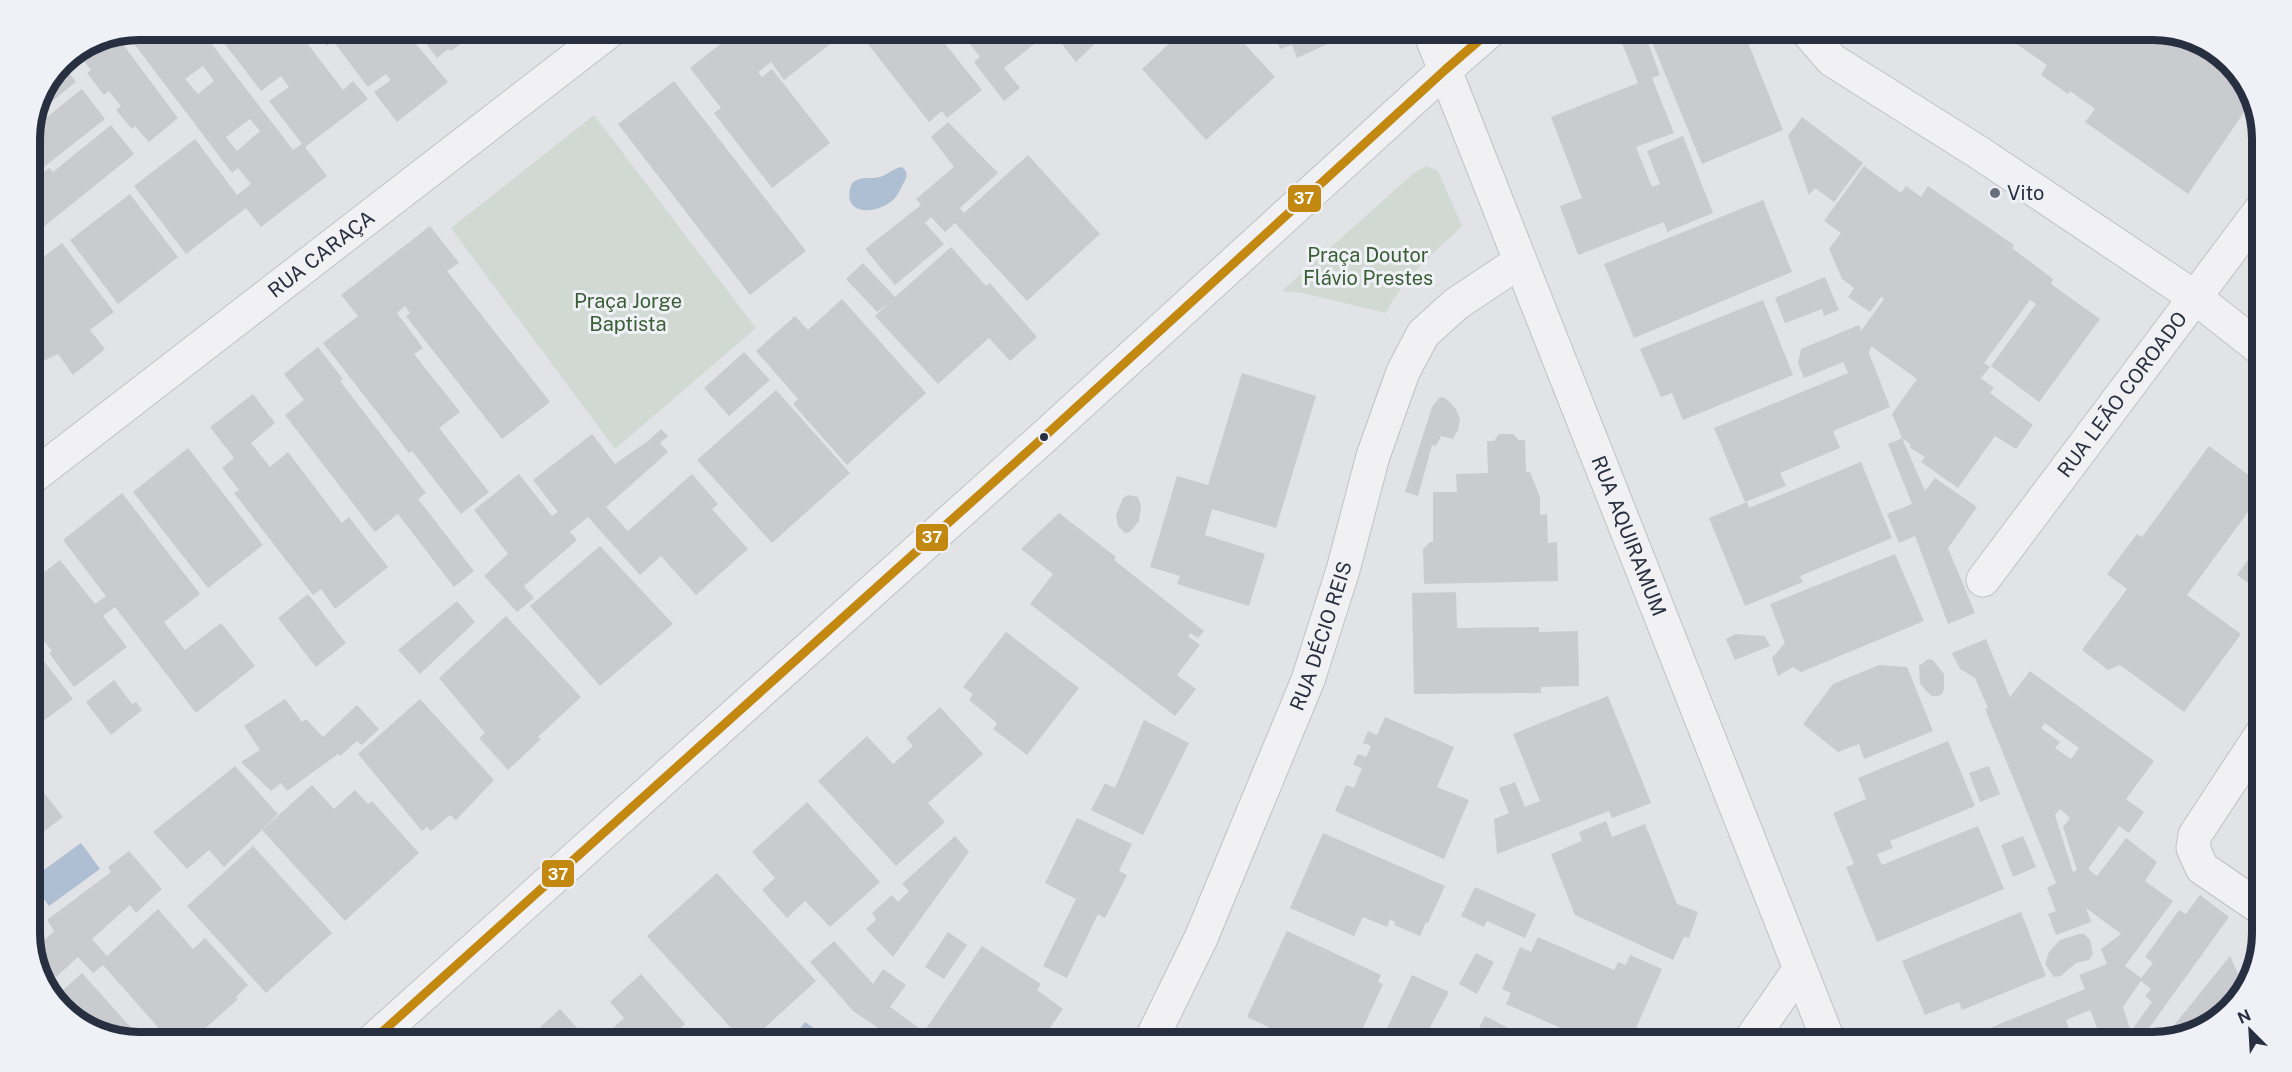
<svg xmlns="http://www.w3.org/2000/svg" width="2292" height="1072" font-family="'Public Sans',sans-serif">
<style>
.green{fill:#d1dad2}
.water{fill:#aebed3}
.building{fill:#c9cbcf;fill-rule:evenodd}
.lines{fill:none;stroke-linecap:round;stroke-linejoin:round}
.minor-casing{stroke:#bfc1c5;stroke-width:35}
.minor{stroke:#f1f1f3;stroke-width:33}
.bus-1-casing{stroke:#eff1f6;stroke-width:14}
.bus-1{stroke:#c38810;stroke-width:9}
.poi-dot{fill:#686e7b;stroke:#eff1f6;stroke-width:2}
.bus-dot{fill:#272f41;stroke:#eff1f6;stroke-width:2}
.labels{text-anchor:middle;stroke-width:6;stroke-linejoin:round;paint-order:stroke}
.poi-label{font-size:20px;fill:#272f41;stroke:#eff1f6;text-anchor:start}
.street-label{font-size:20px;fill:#272f41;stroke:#eff1f6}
.park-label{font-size:20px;fill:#395d34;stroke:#eff1f6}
.rim{fill:none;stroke:#272f41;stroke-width:8}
.line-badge{stroke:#eff1f6;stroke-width:2}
.badge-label{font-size:16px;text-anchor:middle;font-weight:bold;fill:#fff}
</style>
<rect width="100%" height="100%" fill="#e1e3e7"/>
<path class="green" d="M594,115L756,328L615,449L451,228Z
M1427,166L1438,171L1462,226C1435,252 1403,278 1386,313L1302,293L1282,291L1415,172Z"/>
<path class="water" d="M902,167C909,173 907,177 903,184C900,189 898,196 893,200C875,216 839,215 852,183C864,175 868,180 880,177C889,174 894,168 902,167Z
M81,843L100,869L49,906L30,880Z
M805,1022L825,1036L820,1042H790Z"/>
<path class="building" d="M146,30H201L293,150L302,144L269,101L289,87L281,76L261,91L218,35L225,30H297L343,90L353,81L368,99L305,147L327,176L261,227L246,208L186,254L134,186L195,139L237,195L251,184L238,168L232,173L132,41ZM203,66L214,81L198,94L185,79ZM250,119L260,131L237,151L226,137Z
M314,30H404L448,82L397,122L374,92L391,80L386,74L368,87L333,41L327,46Z
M416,30H472L468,33L471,36L451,51L448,49L437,58Z
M723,30H848L784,80L771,62L758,72L762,77L772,69L830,143L772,188L714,113L721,108L690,68L729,37Z
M857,30H934L982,90L947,118L942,111L929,122Z
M959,30H1036L1042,38L1004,68L1020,88L1004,101L974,62L980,57Z
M1051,30H1109L1076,62Z
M1184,30H1232L1275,77L1206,140L1142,69Z
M1273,30H1354V32L1297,58L1292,45L1280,49Z
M1647,30H1743L1783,130L1702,164Z
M2025,30H2152L2189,37L2206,48L2243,78L2251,102L2188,194L2085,122L2095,109L2070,91L2068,94L2041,75L2047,65L2015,43Z
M116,35L178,118L149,142L135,126L132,129L116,110L121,106L109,91L104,95L87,73L91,70L79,55L74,59L72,56L98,38Z
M1645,35L1660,75L1652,78L1674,133L1636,147L1652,187L1660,184L1647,151L1683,136L1713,213L1667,232L1664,222L1578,255L1560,206L1582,198L1551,117L1638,83L1622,43Z
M62,64L76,82L40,111Z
M674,81L806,251L750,295L618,124Z
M82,89L105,119L30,178L32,129Z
M1802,117L1863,163L1834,202L1815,188L1809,195L1788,136Z
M948,122L998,173L960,208L964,213L1028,155L1100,234L1027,301L955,223L945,232L931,217L925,223L944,244L895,285L865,249L921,205L916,199L954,167L931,137Z
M111,125L134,154L36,233L30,225V182L49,168L53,172Z
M1864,166L1901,193L1906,186L1921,197L1928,186L2014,245L2012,248L2053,279L2051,284L2100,319L2039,402L1991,366L2036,304L2030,300L1984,363L1990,367L1981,378L1994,388L1990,393L2033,425L2016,449L1995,436L1958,488L1921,462L1925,457L1909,447L1911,445L1902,438L1892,414L1917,379L1871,346L1869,353L1890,407L1833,431L1840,448L1780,473L1786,486L1745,502L1714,428L1848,373L1843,362L1804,378L1798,363L1801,349L1859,325L1861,331L1884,299L1881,297L1870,312L1848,297L1854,288L1842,279L1829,249L1841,233L1824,221Z
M130,194L178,257L118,304L70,240Z
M1763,200L1792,272L1634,338L1604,264Z
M430,226L459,263L447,271L550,402L502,439L406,316L410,313L405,306L397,313L423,348L414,354L460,412L439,428L489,492L461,514L412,451L409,453L323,343L358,316L341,295Z
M62,243L114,312L90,330L105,349L73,375L58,354L43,361L30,357V327L35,323L30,316V267Z
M951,247L986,286L990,283L1037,337L1010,361L989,338L938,384L875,316L888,304L877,312L846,279L863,263L895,297Z
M1825,277L1839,310L1824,316L1822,309L1785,323L1775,298Z
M842,299L926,393L847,465L793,404L798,399L756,351L795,316L808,330Z
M1763,300L1793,375L1683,420L1672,393L1661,397L1640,349Z
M318,347L343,379L340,381L426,493L418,499L474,571L454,587L398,514L375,532L285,415L304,400L284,374Z
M744,352L770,380L729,416L704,388Z
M1242,373L1316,396L1276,528L1212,509L1205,535L1265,554L1249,606L1177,584L1180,576L1150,567L1177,476L1208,485Z
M776,390L850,473L772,543L697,460Z
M253,394L275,423L251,443L270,467L288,452L342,523L349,517L388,567L335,609L321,589L313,595L234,493L239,490L222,468L234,458L210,427Z
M1443,397L1451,403L1457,411L1460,420L1458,430L1453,439L1441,436L1436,446L1432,445L1418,496L1405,492L1432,407L1439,398Z
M661,429L668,436L660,443L668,452L606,507L628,531L692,474L718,504L712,509L748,549L696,595L661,556L640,575L588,517L570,532L577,540L524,586L534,598L517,612L484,576L508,554L474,510L519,474L552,516L558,512L533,480L592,434L615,464L648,441Z
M1499,434H1513L1519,440H1525L1526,472H1530L1540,497V515L1547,514L1548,543L1557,542L1558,581L1424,584L1423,549L1430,542H1433V492H1457L1456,474L1488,473L1487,441H1494Z
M1902,438L1925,491L1935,478L1977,507L1948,548L1975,613L1948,624L1915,536L1899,543L1887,514L1912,504L1888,444Z
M2209,446L2250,476L2255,468L2262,474V493L2187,595L2241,634L2184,712L2120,665L2108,670L2082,650L2127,589L2107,574L2137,534L2142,537Z
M188,448L263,545L208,588L133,492Z
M1861,462L1892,538L1800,576L1803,582L1745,606L1709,518L1747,502L1749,508Z
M122,493L200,594L164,622L185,650L221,623L255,666L196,713L115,607L103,616L127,647L74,687L49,653L52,651L43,640L40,642L30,629V583L60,560L95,604L106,596L63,540Z
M1128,495L1138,497L1141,506L1139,521L1130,532L1125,533L1118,526L1116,515L1123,498Z
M1059,513L1116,557L1114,560L1204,631L1198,638L1190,633L1188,636L1200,645L1177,675L1196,689L1175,716L1030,604L1053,574L1021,549Z
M2262,540V593L2237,575Z
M600,546L673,624L600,686L530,606Z
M1895,554L1924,621L1801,672L1793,667L1778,676L1772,658L1785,643L1770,604Z
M1456,592L1457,628L1539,627V632L1578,631L1579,686L1541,687V693L1414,694L1412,593Z
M308,594L346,643L316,667L278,618Z
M457,601L475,622L420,674L398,650Z
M506,616L581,697L538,737L541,739L508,770L479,738L485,733L439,678Z
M1006,632L1079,688L1027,755L993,729L997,723L969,700L973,694L963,687Z
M1735,634L1765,636L1770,646L1735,660L1726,639Z
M1986,639L2010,697L2030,671L2154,761L2126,799L2144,812L2129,833L2119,826L2088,869L2097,876L2126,838L2157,862L2145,881L2173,901L2125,966L2141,978L2153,963L2145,957L2179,910L2186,914L2200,895L2229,917L2139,1042H2135L2131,1031L2152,1002L2145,996L2151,989L2141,981L2123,1007L2130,1029L2102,1040L2090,1010L2066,1020L2074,1042H1956L2085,989L2079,975L2107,964L2101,949L2121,934L2086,908L2091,922L2056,935L2048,914L2056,911L2047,888L2056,883L1985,709L1988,708L1975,678L1960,669L1952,653ZM2045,723L2079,748L2071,759L2055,748L2060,742L2041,728ZM2060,809L2070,818L2063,827L2077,870L2073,872L2055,815Z
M30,643L73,699L30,731Z
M1928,659L1933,660L1944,674V689L1942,694L1938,696H1932L1927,692L1920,683L1919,666Z
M1879,665L1907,667L1933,731L1864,759L1859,744L1838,752L1803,724L1833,684Z
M114,680L132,704L136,702L142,710L111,735L86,702Z
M1608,696L1651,803L1612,818L1609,811L1497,854L1494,819L1509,813L1499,788L1515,782L1525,807L1540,801L1513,734Z
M285,699L302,722L306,719L323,737L357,705L379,729L362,745L357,741L340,756L338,754L287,791L281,783L271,791L241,762L260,750L244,726Z
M420,699L494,780L456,820L450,815L431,831L427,827L422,831L358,754Z
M940,707L983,754L928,803L945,822L896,866L818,781L867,736L893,764L913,746L906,738Z
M1385,717L1454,747L1437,787L1469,800L1444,859L1335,811L1346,785L1354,788L1362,768L1353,765L1358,754L1366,757L1371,746L1363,743L1368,731L1377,735Z
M1144,720L1189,743L1143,835L1091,810L1105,783L1115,788Z
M1948,741L1975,806L1890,841L1893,848L1877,854L1882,865L1978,826L2004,889L1877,942L1846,867L1854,864L1833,813L1866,799L1858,778Z
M235,766L278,814L224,867L209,850L187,869L153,832Z
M1989,766L2000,794L1980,802L1969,773Z
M30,775L63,817L30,842Z
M312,785L334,809L355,790L368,804L372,801L419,853L345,921L262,830Z
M807,802L880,882L830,927L805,901L787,918L762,890L775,878L752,852Z
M2262,814V836L2251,828Z
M1077,818L1132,844L1119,871L1127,875L1105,918L1098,914L1067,978L1043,966L1076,899L1045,883Z
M1606,821L1612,837L1645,824L1677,904L1698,912L1689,938L1684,937L1673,960L1575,915L1551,854L1582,841L1579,832Z
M1323,833L1445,886L1428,923L1426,922L1420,936L1394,925L1395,922L1390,919L1387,927L1363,917L1354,936L1290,908Z
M955,836L969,852L893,957L866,929L876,920L872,913L892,895L898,902L909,891L902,884Z
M2023,836L2036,867L2013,877L2001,845Z
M253,846L332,933L266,993L187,906Z
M129,851L162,889L136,913L130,905L92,939L107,956L158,909L193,949L205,938L248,985L236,997L238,999L190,1042H171L103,965L93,973L78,957L46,986L34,950L54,931L47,920L111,872L108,867Z
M717,873L816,981L749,1042H744L647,936Z
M1475,887L1536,914L1525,938L1487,921L1484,927L1461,916Z
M2021,912L2046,976L1962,1010L1959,1002L1925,1015L1902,961Z
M1287,931L1381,975L1378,982L1383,984L1362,1030L1367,1032L1362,1042H1300L1247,1017Z
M948,932L967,945L944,979L925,967Z
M2079,934H2084L2090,940L2093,954L2089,960L2076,963L2061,976L2054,977L2045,964L2049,952L2060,940Z
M1538,937L1614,970L1618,962L1626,965L1630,955L1662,969L1630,1042H1593L1506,1004L1511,993L1502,989L1520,947L1531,952Z
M834,941L873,984L883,969L906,985L890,1007L919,1028L909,1042H899L853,1011L810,962Z
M982,946L1041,984L1037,990L1063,1009L1040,1042H1023L1007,1032L1001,1042H917Z
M1476,953L1494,962L1477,994L1459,984Z
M2230,956L2244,987L2214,1023L2163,1039Z
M82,973L144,1042L97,1034L54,998Z
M641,974L685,1024L665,1042H598L624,1018L610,1002Z
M1412,975L1449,992L1422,1042H1398L1384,1035Z
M560,1009L590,1042H524Z
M1485,1016L1536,1042H1472Z
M1439,1033L1459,1042H1435Z"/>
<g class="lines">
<defs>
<g id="minor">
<path id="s1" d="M1429,30L1829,1042"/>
<path d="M1806,30L1832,60L1978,152L2196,298L2262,350"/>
<path id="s2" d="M30,479L611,30"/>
<path id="s3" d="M1983,580L2262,208"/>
<path d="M2262,733L2195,835L2193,848L2202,868L2262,909"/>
<path d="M371,1042L1046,435L1445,70L1491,30"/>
<path id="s4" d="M1150,1042L1201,938L1308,680L1343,570L1373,456L1403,372L1423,334L1456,304L1519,262"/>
<path d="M1749,1042L1799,970"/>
</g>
</defs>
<use href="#minor" class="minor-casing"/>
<use href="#minor" class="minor"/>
<defs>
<path id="bus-1" d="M371,1042L1046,435L1445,70L1491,30"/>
</defs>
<use href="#bus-1" class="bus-1-casing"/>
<use href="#bus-1" class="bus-1"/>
</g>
<circle class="poi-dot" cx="1995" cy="193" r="6"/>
<circle class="bus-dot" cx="1044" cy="437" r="5"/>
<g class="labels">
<g class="poi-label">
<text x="2007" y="200">Vito</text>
</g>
<g class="street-label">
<text dy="7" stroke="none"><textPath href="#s2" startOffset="368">RUA CARAÇA</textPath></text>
<text dy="7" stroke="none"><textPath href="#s3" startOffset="232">RUA LEÃO COROADO</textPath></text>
<text dy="7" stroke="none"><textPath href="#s1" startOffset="544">RUA AQUIRAMUM</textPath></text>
<text dy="7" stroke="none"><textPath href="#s4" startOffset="441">RUA DÉCIO REIS</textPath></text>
</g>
<g class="park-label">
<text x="1368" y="262">Praça Doutor<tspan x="1368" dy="23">Flávio Prestes</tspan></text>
<text x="628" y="308">Praça Jorge<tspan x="628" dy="23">Baptista</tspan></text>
</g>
</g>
<path d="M0 0H2292V1072H0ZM139 40H2153A99 99 0 0 1 2252 139V933A99 99 0 0 1 2153 1032H139A99 99 0 0 1 40 933V139A99 99 0 0 1 139 40Z" fill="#eff1f6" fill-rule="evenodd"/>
<path class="rim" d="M139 40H2153A99 99 0 0 1 2252 139V933A99 99 0 0 1 2153 1032H139A99 99 0 0 1 40 933V139A99 99 0 0 1 139 40Z"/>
<g class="line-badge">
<rect x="1287" y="184" width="35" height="29" rx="6" fill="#c38810"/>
<rect x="915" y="523" width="34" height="29" rx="6" fill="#c38810"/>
<rect x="541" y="859" width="34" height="29" rx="6" fill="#c38810"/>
</g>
<g class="badge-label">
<text x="1304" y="204">37</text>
<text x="932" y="543">37</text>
<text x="558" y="880">37</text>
</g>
<g transform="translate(2250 1030) rotate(336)" stroke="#eff1f6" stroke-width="4.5" paint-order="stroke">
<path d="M0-4.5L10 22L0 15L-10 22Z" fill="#272f41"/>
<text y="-9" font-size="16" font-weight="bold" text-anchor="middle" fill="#272f41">N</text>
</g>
</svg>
